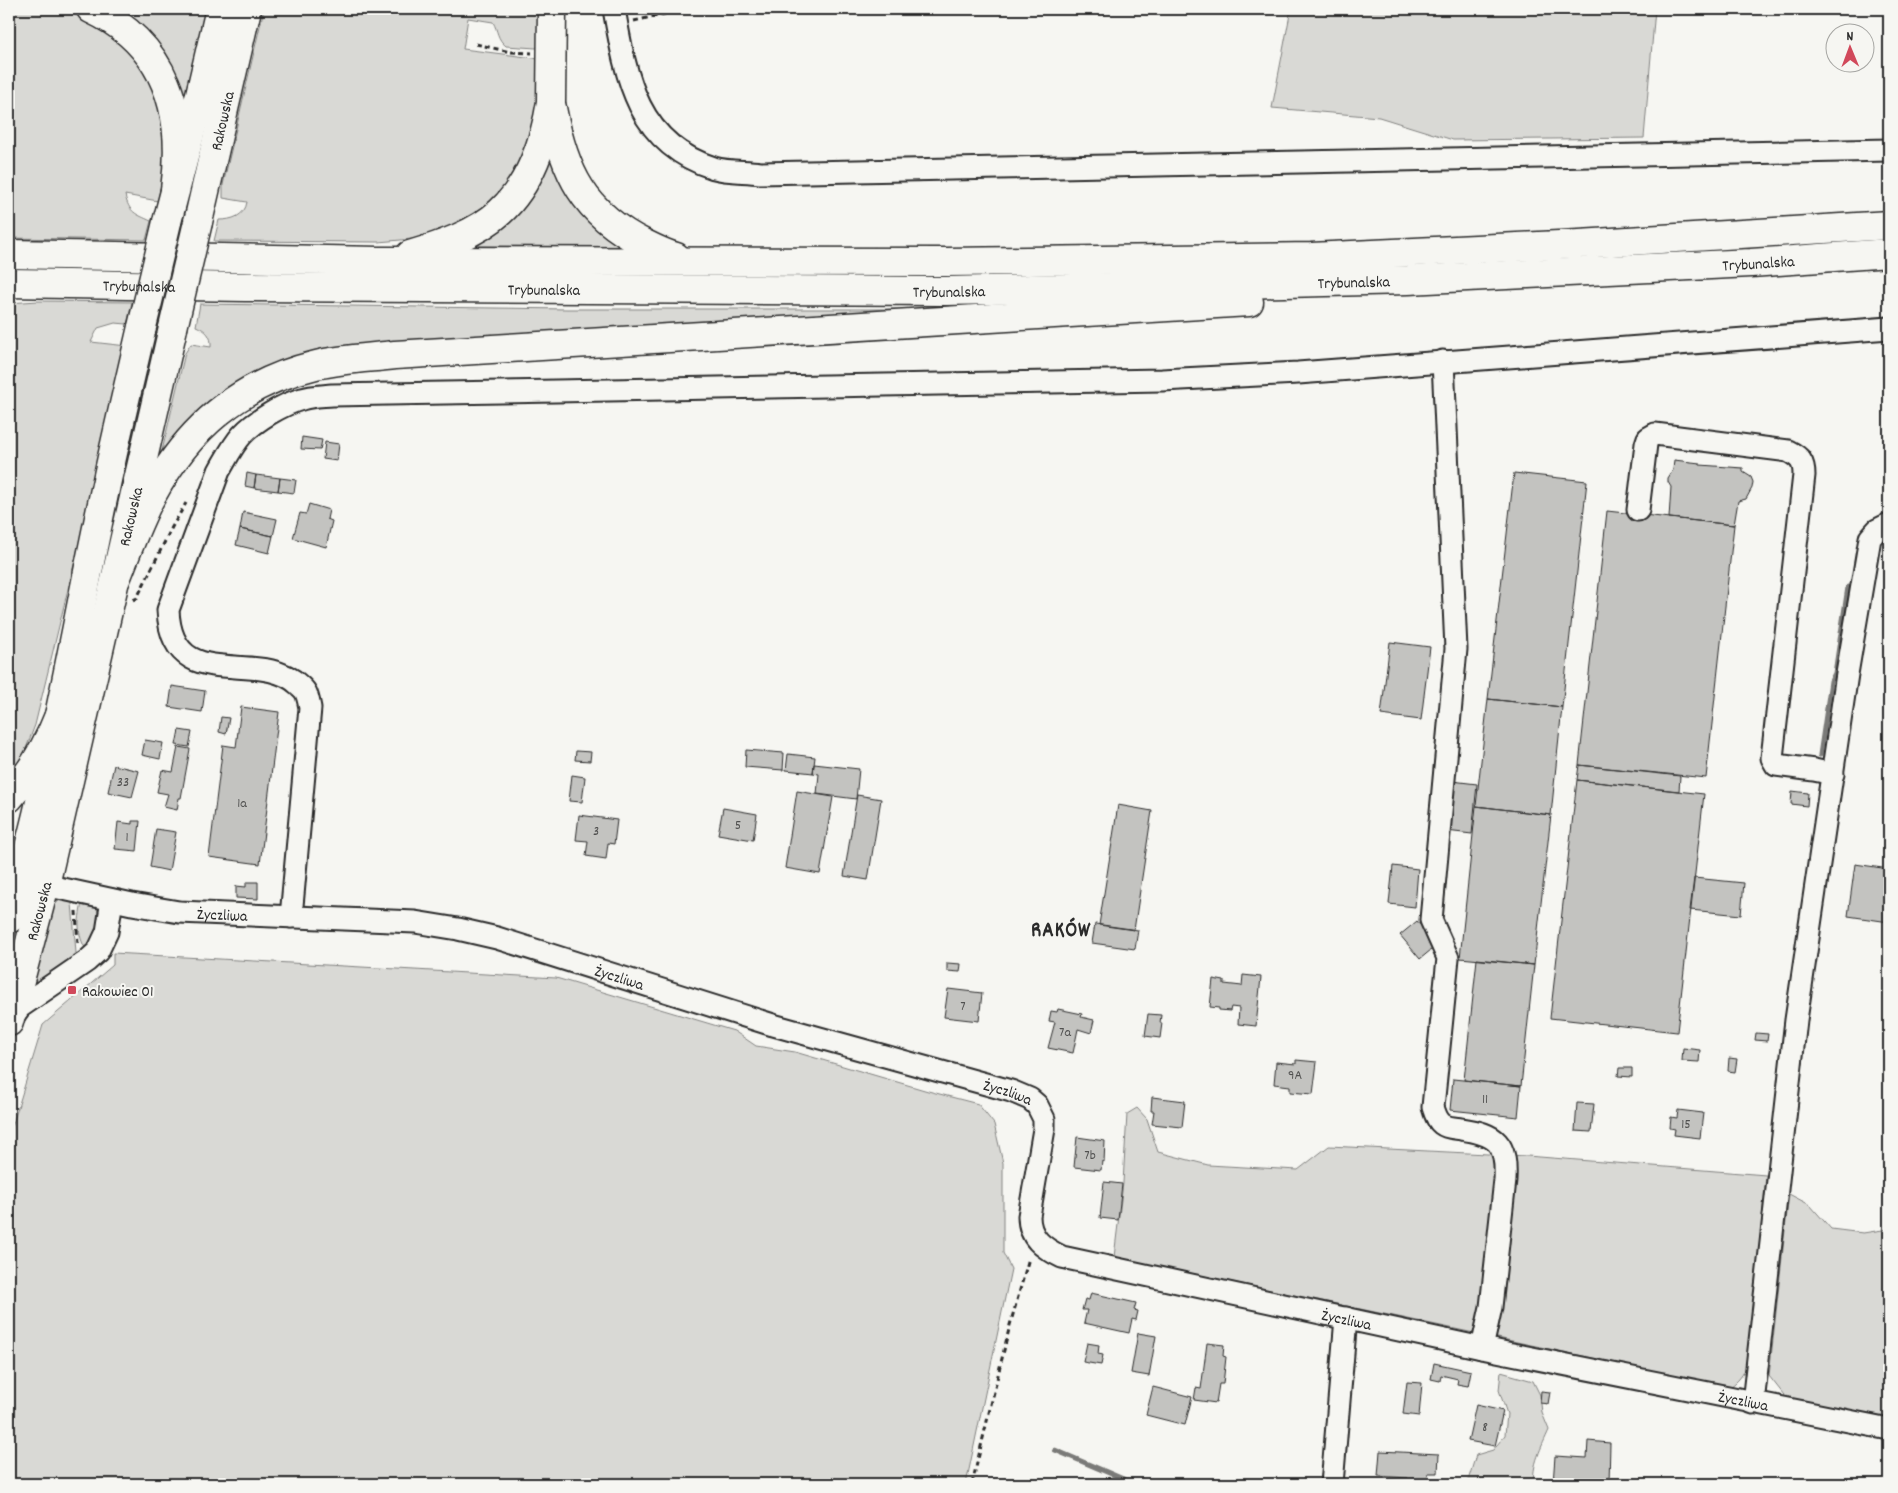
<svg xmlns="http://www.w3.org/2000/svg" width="1898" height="1493" font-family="Dekko,sans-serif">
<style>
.green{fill:#d9d9d5;stroke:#828280}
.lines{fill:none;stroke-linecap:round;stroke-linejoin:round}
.stream{stroke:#7a7a78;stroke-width:5}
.building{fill:#c3c3c0;stroke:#2b2b2b}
.minor-casing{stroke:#2b2b2b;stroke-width:25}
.major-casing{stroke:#2b2b2b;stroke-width:31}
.highway-casing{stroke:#2b2b2b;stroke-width:31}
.path{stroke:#2b2b2b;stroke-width:3;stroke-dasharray:5 4;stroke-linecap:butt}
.minor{stroke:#f6f6f2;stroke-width:21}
.major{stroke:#f6f6f2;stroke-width:28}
.highway{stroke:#f6f6f2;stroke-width:28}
.major-bridge-casing{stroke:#2b2b2b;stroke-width:31;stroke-linecap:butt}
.major-bridge{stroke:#f6f6f2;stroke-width:28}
.poi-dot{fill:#d1495b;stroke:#f6f6f2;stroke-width:2}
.labels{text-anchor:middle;stroke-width:4;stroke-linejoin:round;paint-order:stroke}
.number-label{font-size:14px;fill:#515150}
.street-label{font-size:16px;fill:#2b2b2b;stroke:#f6f6f2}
.poi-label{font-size:16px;fill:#2b2b2b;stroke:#f6f6f2;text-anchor:start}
.district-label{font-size:21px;font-weight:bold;letter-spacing:1px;fill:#2b2b2b;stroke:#f6f6f2}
</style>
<rect width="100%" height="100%" fill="#f6f6f2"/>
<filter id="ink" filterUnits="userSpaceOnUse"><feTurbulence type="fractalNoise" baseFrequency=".02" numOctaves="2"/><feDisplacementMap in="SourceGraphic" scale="10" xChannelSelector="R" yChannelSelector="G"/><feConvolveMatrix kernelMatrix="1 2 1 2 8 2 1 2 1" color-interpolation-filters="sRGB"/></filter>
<g filter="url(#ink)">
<path class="green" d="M9,9H60L93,22L136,55L160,97L167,149L158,201L125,195C129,213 136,214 151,221L146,240L9,238Z
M162,9H212L186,130L125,16Z
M264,9H540V46L536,48L506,46C497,39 498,31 493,22L468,18L463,49L534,58L539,60L541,64L535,131L507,187L477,217L434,234L412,239L378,242L214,241L219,220C232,220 245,216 247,202L223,198V185Z
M1291,9H1655L1644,138L1453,140L1379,117L1272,108Z
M552,155L624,247L468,246L545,165Z
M38,301L132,302L127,324L115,323L98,328L91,342L127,346L35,725L22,759L9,780V303Z
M200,304L567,309H955L300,359L167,454L162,451L185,353L191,344L211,347C212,336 206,330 196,326Z
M61,899H73L72,903L76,953L78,957L32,991L50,909Z
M83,900L96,906L101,921L87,951C76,935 78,918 83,900Z
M113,953L556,978L734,1031L756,1046L795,1052L928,1091L978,1104L994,1124L1003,1163V1253L1011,1269L966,1484H9V1137L43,1025L113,965Z
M1137,1108L1147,1119L1158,1152L1208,1165L1298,1170L1329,1146L1527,1156L1766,1175L1749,1357C1746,1371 1741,1379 1730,1387L1114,1257L1123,1183L1127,1114Z
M1789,1194L1810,1205L1831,1229L1863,1233L1889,1229V1422L1791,1404L1769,1376Z
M1501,1372L1533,1381L1540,1395L1542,1413L1549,1430C1542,1446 1531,1466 1534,1484H1467L1476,1455L1493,1450L1505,1435L1507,1414L1499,1390Z"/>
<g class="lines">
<path class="stream" d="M1820,755L1831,681L1835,673L1848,587
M1055,1450L1135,1484"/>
</g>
<path class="building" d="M302,437L322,440L320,450L301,449Z
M325,442L339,444L337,461L323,459Z
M1674,460L1700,463V465L1743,468V472L1751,477L1753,482L1752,488L1746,499L1738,501L1734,525L1669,518L1671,487L1668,482V478L1673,470Z
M247,473L256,475L254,488L245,486Z
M1514,473L1587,481L1562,707L1488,699Z
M256,475L280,478L278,491L254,488Z
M280,478L296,480L294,493L278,491Z
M309,504L329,510L327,519L332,521L326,547L293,538L300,513L306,514Z
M1607,511L1734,525L1706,778L1579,765Z
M243,512L277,519L273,536L240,529Z
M240,529L273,536L269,553L236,545Z
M1390,642L1430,647L1421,720L1381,715Z
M172,686L205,691L202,712L169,707Z
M1488,699L1562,707L1551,815L1476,806Z
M241,707L279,712L260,864L209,857L223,745L236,747Z
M221,717L229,718L226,734L219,732Z
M179,730L192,732L189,747L176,745Z
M145,740L163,743L160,759L142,755Z
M178,747L190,749L181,798H179L177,810L164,807L168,794L157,792L162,770L173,772Z
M746,750L784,753L783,770L745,767Z
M576,751L591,752L590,761L575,760Z
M788,754L815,757L813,773L786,770Z
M814,764L859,769L856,799L817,794L819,774L813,773Z
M114,765L139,771L132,797L108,792Z
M1579,765L1680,776L1679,791L1577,780Z
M572,775L585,777L582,802L569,801Z
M1577,780L1704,794L1677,1032L1550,1018Z
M1452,781L1477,784L1472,834L1446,831Z
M797,791L833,797L820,874L785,868Z
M1792,791L1808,793L1807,806L1791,804Z
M857,795L881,799L868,880L844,876Z
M1118,805L1152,811L1134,930L1099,925Z
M1476,806L1551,815L1534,965L1460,958Z
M723,808L757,814L753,840L718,834Z
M579,815L617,820L614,844L608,843L606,859L586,856L588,841L576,840Z
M132,821H140L137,851L115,849L118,822L132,824Z
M156,829L176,832L169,871L150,867Z
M1855,864L1889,869V922L1848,916Z
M1393,866L1418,869L1415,907L1389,904Z
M1694,878L1744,883L1741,915L1690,910Z
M246,882H258V899L236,898V886L246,887Z
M1417,921L1437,945L1420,959L1400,935Z
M1095,924L1138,930L1135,949L1092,943Z
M1477,959L1534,965L1521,1086L1464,1080Z
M947,963L961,964L960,972L947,971Z
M1243,975L1261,977L1256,1026L1238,1024L1239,1008L1231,1007L1230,1011L1219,1010V1008L1210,1007L1213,979L1224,981V984L1242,986Z
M948,989L982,993L979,1021L944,1017Z
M1058,1009L1082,1014L1081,1017L1094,1020L1091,1033L1078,1029L1073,1053L1048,1048L1055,1022L1049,1021L1051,1011L1057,1012Z
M1148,1014L1161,1015L1160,1023H1162L1160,1038L1145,1036Z
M1756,1033L1768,1034L1767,1041L1755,1040Z
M1683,1048L1700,1050L1699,1062L1682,1061Z
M1729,1058L1737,1059L1735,1072L1728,1071Z
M1296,1060L1317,1062L1313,1094L1290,1092V1086L1274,1084L1276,1062L1296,1064Z
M1619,1068H1632V1077L1618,1076Z
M1453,1079L1521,1086L1518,1117L1450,1110Z
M1152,1097L1185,1101L1182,1127L1152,1124L1154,1111H1151Z
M1577,1103L1594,1104L1591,1132L1575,1131Z
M1678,1110L1703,1113L1700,1138L1674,1135L1675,1129L1670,1128L1671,1117L1677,1118Z
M1077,1137L1105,1141L1104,1162L1102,1161L1101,1170L1074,1167Z
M1104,1182L1122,1184L1118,1220L1100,1218Z
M1091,1293L1136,1303L1134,1310L1138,1311L1136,1320L1132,1319L1129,1333L1084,1323L1087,1310H1082L1085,1299L1089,1300Z
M1138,1333L1156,1336L1149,1376L1131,1373Z
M1087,1343L1099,1345L1098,1354L1103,1355L1101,1365L1083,1362Z
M1207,1343L1224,1345L1223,1356L1226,1357L1223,1384H1219L1216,1403L1194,1400L1196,1388L1201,1389Z
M1434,1363L1471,1371L1468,1386L1457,1384L1458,1379L1441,1375L1440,1381L1431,1379Z
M1407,1382L1422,1383L1419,1416L1403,1414Z
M1153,1387L1192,1397L1185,1425L1146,1415Z
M1541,1391L1550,1392L1548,1404L1540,1403Z
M1476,1405L1503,1411L1495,1446L1468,1441Z
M1588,1441L1610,1443L1609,1484H1553L1555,1456L1587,1458Z
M1380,1451L1439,1454L1438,1473H1428L1427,1484H1407L1408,1478L1378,1476Z"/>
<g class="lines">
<defs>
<g id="minor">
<path d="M614,9C626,77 637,144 714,168C728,172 745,171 760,173L1889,150"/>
<path d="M1443,361L1456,649L1431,920L1448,958L1433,1107C1435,1114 1437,1120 1442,1124C1447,1128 1455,1128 1461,1129C1497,1134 1507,1143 1505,1180L1491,1307L1482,1348"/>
<path d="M1638,510L1646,444L1648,438L1655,434L1788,451C1800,457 1804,462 1804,475L1772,758L1776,765L1814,770L1833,774"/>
<path id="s1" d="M45,885L132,904L179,912L415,922L458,929L497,938L773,1025L1011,1091L1030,1099L1037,1105L1044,1119V1129L1029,1216C1029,1238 1043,1248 1062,1257L1482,1348L1889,1429"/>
<path d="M291,917L310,708C309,703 308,697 306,693C305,690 301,687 299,685C259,646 172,698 168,610L219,471C226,459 233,445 242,435C255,421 283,404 302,399C311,396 322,396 332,395L1162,380L1298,373L1889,328"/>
<path d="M10,1021L20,1007L87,961L98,951L107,932L112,900"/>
<path d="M1753,1403L1796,1020L1847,674L1870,538L1877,530L1889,524"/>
<path d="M1332,1484L1346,1318"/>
</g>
<g id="major">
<path d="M167,222L197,107L220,9"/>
<path id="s2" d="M198,222L247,9"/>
<path d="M9,919C48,790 70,656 98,523C111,458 127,392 142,327"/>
<path id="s3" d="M9,1022L45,885L173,328"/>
</g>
<g id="highway">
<path d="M91,9C166,44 186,112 175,190"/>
<path d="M552,108C564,172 584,214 645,244C655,249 665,254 676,257"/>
<path d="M9,254L379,261L947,262L1311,257L1579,244L1889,225"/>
<path d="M410,255C440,246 476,234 500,212C530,185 545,140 551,102L552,9"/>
<path id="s4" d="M9,283L245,287L946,291L1408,280L1751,263L1889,253"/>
<path d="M116,579C127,552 137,522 152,495C188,428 240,383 316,365C342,359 369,358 395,355L1249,302"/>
<path d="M9,798C31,773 48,744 60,713"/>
<path d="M9,877L20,880"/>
</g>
</defs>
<use href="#minor" class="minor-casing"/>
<use href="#major" class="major-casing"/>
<use href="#highway" class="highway-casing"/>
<path class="path" d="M634,21L687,9
M476,44L510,52L532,53
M133,600L137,598L172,527L186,503
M76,911L78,945
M972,1484L1010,1325L1029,1258"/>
<use href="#minor" class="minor"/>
<use href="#major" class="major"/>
<use href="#highway" class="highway"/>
<defs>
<path id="major-bridge" d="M142,327L167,222
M173,328L198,222"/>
</defs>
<use href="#major-bridge" class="major-bridge-casing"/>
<use href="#major-bridge" class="major-bridge"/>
</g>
</g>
<rect class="poi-dot" x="67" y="985" width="10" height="10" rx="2.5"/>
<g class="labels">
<g class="number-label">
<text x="123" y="786">33</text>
<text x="242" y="807">1a</text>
<text x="738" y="829">5</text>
<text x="596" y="835">3</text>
<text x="127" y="841">1</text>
<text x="963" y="1010">7</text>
<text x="1065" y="1036">7a</text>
<text x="1295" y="1079">9A</text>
<text x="1485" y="1103">11</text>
<text x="1686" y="1128">15</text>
<text x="1090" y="1159">7b</text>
<text x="1485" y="1431">8</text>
</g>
<g class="street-label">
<text dy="6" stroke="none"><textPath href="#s2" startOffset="104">Rakowska</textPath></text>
<text dy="6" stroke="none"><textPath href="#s4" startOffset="1750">Trybunalska</textPath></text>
<text dy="6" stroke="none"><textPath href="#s4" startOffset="1345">Trybunalska</textPath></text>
<text dy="6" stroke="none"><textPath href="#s4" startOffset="130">Trybunalska</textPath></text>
<text dy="6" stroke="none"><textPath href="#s4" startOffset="535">Trybunalska</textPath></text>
<text dy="6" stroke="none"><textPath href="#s4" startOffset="940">Trybunalska</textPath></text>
<text dy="6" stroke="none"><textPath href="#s3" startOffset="520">Rakowska</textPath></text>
<text dy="6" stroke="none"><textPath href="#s3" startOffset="115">Rakowska</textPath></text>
<text dy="6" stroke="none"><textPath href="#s1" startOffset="180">Życzliwa</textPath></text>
<text dy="6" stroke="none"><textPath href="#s1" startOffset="585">Życzliwa</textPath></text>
<text dy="6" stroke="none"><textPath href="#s1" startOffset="990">Życzliwa</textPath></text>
<text dy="6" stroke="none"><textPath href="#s1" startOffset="1484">Życzliwa</textPath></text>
<text dy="6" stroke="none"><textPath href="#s1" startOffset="1889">Życzliwa</textPath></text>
</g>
<g class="poi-label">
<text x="82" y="996">Rakowiec 01</text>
</g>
<g class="district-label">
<text x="1061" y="936">RAKÓW</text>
</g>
</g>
<rect width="1898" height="1493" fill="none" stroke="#f6f6f2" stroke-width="30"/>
<rect x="15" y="15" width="1868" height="1463" fill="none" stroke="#2b2b2b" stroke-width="2" filter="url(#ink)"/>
<g transform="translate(1850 48) rotate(359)"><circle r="24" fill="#f6f6f2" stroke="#a5a5a2"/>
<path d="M0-4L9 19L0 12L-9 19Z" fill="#d1495b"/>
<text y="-8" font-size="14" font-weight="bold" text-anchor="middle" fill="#2b2b2b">N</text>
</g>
</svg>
